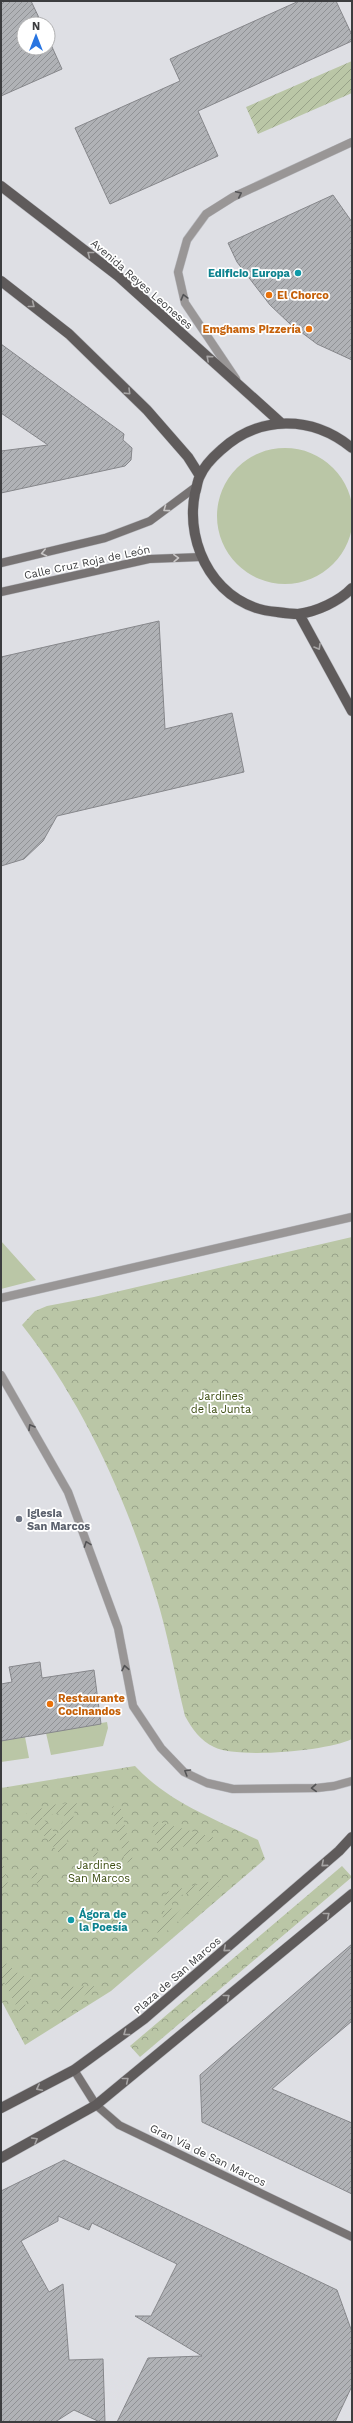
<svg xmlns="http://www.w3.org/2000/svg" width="353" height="2423" font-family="'Work Sans',sans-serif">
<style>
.grass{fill:#bac6a6}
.park{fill:url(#park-crowns)}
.garden{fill:url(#garden-furrows);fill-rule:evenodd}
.building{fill:url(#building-hatch);stroke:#86878b}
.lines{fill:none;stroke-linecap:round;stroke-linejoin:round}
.lane-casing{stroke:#babbc0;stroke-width:9}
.street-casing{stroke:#babbc0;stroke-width:9}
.secondary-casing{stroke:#babbc0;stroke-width:9}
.primary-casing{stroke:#babbc0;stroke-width:11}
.lane{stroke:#999696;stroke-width:8}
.street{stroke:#999696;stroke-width:8}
.secondary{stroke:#777373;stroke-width:8}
.primary{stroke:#5f5b5b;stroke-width:10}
.oneway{stroke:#535355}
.oneway2{stroke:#a7a5a5}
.oneway3{stroke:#c9c7c7}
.culture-dot{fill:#0f9aa8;stroke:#fff;stroke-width:1.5}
.food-dot{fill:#e8710a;stroke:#fff;stroke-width:1.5}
.worship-dot{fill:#6b7280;stroke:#fff;stroke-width:1.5}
.labels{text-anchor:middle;stroke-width:3.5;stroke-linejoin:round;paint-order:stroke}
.culture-label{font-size:11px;font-weight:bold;fill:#0d838f;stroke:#fff;text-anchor:end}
.street-label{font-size:11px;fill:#3c3d3f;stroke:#fff}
.food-label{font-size:11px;font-weight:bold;fill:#c56008;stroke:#fff;text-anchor:start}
.park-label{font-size:11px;fill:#3a4b0f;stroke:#fff}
.worship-label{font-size:11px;font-weight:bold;fill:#5b616d;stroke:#fff;text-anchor:start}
</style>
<defs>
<pattern id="park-crowns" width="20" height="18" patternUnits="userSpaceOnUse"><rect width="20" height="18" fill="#bac6a6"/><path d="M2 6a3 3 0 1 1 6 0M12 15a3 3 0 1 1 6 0" fill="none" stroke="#98a289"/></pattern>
<pattern id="garden-furrows" width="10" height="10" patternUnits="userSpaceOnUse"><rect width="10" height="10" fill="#bac6a6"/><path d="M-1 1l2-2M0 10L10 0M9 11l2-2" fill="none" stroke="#98a289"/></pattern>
<pattern id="building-hatch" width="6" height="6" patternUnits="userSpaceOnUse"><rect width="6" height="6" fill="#b0b2b6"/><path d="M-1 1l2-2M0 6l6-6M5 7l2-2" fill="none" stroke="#909295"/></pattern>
</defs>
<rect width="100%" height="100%" fill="#dedfe4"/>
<path class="grass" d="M217 516a68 68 0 1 1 136 0a68 68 0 1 1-136 0Z
M1,1241L36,1280L1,1289Z
M107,1722L108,1728L103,1746L51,1755L46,1733Z
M25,1737L29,1758L1,1762V1741Z"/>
<path class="park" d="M352,1237V1739C328,1751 238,1759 214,1747C201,1741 192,1729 185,1716C175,1676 168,1635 156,1596C127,1500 84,1404 22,1325L35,1311L47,1306L94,1297Z
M135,1766C168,1802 215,1819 258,1840L265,1859L111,1991L25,2045L1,2000V1788Z
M342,1866L352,1877L140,2057L130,2046Z"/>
<path class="garden" d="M352,61V93L258,134L246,107Z
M77,1802L63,1858L26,1814L51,1805ZM64,1812L65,1813L58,1837L42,1817Z
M112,1806L121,1809L133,1861L125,1863Z
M152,1820L219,1839L159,1852Z
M96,1846L101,1868L90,1870Z
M1,1853L9,1889L1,1891Z
M28,1862L44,1881L33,1884Z
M229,1877L160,1937L157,1934L164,1914L166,1892ZM203,1890V1891L170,1919L173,1897Z
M1,1959L19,1974L32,1980L22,2017L1,1976Z
M99,1986L58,2012L64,1987Z"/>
<path class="building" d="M1,1H31L42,24H24V48H48V38L62,69L1,96Z
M299,1H336L352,35V41L198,111L218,156L110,204L75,128L180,81L170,59Z
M333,195L352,222V360L317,344L289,323L270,305L253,283L237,262L228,243Z
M1,344L124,434L123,440L132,448L131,460L125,466L1,493V451L48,445L1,413Z
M159,621L165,729L232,713L244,772L57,816L43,841L24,859L1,866V657Z
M40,1662L42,1678L94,1670L101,1724L1,1741V1684L12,1682L9,1667Z
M352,1944V2021L272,2089L352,2123V2194L202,2122L200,2075Z
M64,2160L337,2290L352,2332V2386L335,2422H117L148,2358L202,2356L135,2316H151L177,2264L92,2223L89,2230L58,2216V2221L21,2241L49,2292L63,2284L69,2360L103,2359L105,2422H100L74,2410L55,2422H1V2191Z"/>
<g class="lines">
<defs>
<path id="lane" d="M1,1298L352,1217"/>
<path id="street" d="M236,379L185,303L178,272L187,240L206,214L233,197L352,142
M1,1375L68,1492L118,1628L133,1706L161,1748L184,1772L207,1783L233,1789L317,1788L334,1786L352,1781"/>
<path id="secondary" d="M1,563L105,538L150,521L197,486
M1,592L149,559L201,557
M74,2070L96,2105L119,2125L352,2237"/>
<path id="primary" d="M1,186L118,276L280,422
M1,281L69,334L147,410L188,457L200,476
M352,448C312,415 259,415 221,450C213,457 204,466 200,476C197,481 197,488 195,493C184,547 218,608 277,612C284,613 291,614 298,614C316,612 340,601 352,588
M299,614L352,711
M1,2108L74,2070L144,2019L339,1851L352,1837
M1,2158L96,2105L352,1894"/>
</defs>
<use href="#lane" class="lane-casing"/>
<use href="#street" class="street-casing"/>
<use href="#secondary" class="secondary-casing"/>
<use href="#primary" class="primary-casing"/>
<use href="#lane" class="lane"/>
<use href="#street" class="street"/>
<use href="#secondary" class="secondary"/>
<use href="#primary" class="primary"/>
</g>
<defs><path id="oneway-chevron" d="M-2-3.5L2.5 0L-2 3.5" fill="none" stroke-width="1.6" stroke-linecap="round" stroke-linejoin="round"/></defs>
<g class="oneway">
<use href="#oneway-chevron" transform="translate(239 194) rotate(-25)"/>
<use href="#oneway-chevron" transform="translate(184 297) rotate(-105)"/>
<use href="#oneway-chevron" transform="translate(31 1427) rotate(-120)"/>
<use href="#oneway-chevron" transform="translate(87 1544) rotate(-110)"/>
<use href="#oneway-chevron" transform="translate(125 1668) rotate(-101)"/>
<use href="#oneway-chevron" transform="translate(187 1772) rotate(-149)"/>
<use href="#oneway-chevron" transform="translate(314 1788) rotate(177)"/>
</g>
<g class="oneway2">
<use href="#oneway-chevron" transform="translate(90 254) rotate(-142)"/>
<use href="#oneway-chevron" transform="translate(32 305) rotate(38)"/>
<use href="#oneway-chevron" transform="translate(209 358) rotate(-138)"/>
<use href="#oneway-chevron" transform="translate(128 392) rotate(44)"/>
<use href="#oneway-chevron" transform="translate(318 647) rotate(60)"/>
<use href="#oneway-chevron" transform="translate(324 1864) rotate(139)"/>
<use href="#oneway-chevron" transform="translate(327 1915) rotate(-39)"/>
<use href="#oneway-chevron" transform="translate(226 1949) rotate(139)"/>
<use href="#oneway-chevron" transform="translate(227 1997) rotate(-39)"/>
<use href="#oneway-chevron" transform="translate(126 2033) rotate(144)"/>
<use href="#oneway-chevron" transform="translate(126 2080) rotate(-39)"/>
<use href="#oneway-chevron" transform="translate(39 2088) rotate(153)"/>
<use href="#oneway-chevron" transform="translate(35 2140) rotate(-30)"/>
</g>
<g class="oneway3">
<use href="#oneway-chevron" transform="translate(166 509) rotate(144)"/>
<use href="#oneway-chevron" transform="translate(44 553) rotate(167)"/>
<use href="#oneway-chevron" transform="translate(176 558) rotate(-2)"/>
</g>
<g class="culture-dot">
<circle cx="298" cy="273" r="4"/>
<circle cx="71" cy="1920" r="4"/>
</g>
<g class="food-dot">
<circle cx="269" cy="295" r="4"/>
<circle cx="309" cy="329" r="4"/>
<circle cx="50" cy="1704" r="4"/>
</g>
<circle class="worship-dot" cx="19" cy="1519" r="4"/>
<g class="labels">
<g class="culture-label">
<text x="290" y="277">Edificio Europa</text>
<text x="79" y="1918" text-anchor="start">Ágora de<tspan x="79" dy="13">la Poesía</tspan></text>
</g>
<g class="street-label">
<text transform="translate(142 284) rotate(41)" y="4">Avenida Reyes Leoneses</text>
<text transform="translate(87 562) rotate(-12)" y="4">Calle Cruz Roja de León</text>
<text transform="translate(177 1975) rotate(-41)" y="4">Plaza de San Marcos</text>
<text transform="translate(208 2155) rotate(26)" y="4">Gran Vía de San Marcos</text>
</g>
<g class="food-label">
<text x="277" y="299">El Chorco</text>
<text x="301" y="333" text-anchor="end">Emghams Pizzería</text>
<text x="58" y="1702">Restaurante<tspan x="58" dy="13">Cocinandos</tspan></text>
</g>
<g class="park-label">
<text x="221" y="1400">Jardines<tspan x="221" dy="13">de la Junta</tspan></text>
<text x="99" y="1869">Jardines<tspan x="99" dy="13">San Marcos</tspan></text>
</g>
<g class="worship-label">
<text x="27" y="1517">Iglesia<tspan x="27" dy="13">San Marcos</tspan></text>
</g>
</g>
<rect width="353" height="2423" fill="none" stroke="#3c3d3f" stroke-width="4"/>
<g transform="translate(36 36)"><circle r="19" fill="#ffffff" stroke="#b1b1b2"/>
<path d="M0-3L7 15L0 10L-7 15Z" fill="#2975e1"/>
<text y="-6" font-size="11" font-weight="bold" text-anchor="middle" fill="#3c3d3f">N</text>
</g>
</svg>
